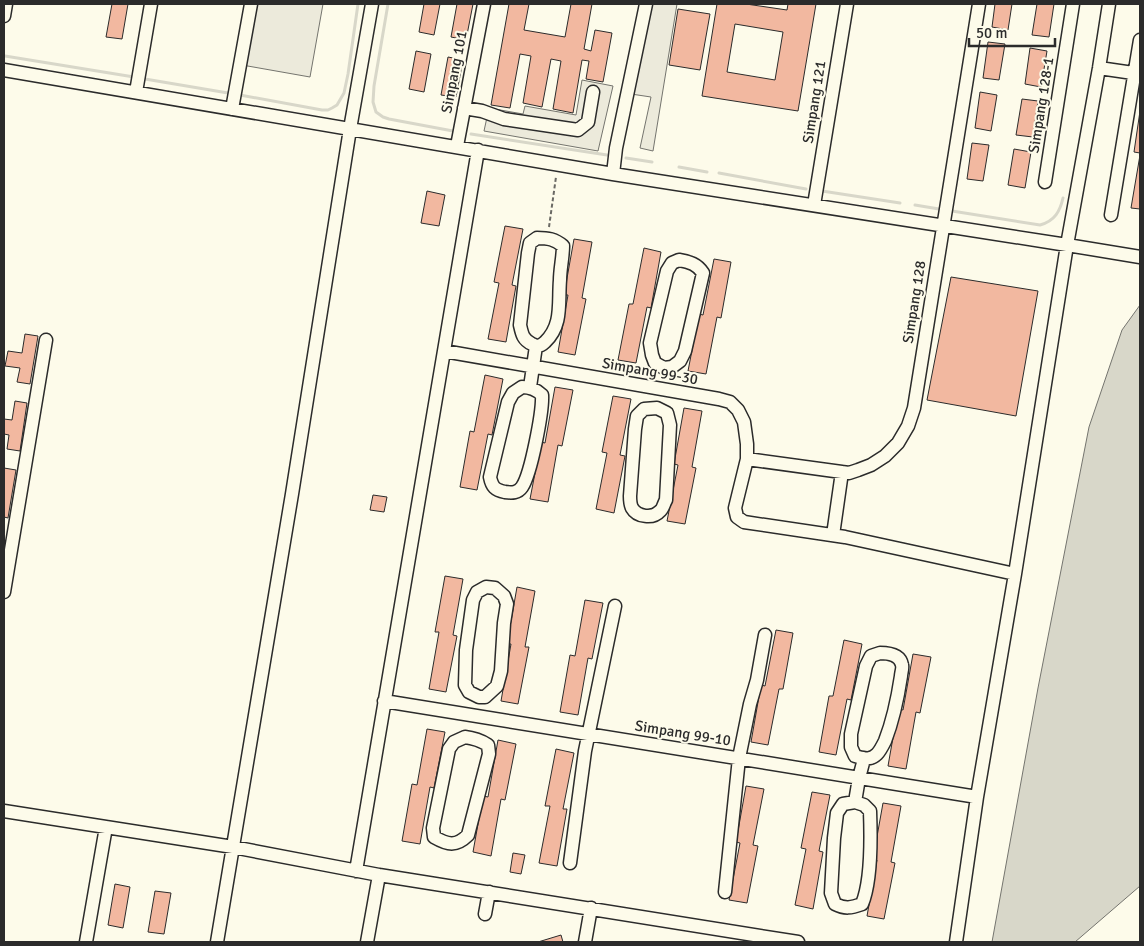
<svg xmlns="http://www.w3.org/2000/svg" width="1144" height="946" font-family="Signika,sans-serif">
<style>
.parking{fill:#eceadb;stroke:#74746e}
.water{fill:#d8d7c9;stroke:#74746e}
.lines{fill:none;stroke-linecap:round;stroke-linejoin:round}
.stream{stroke:#d8d7c9;stroke-width:3}
.building{fill:#f2b8a0;stroke:#2b2b2b;fill-rule:evenodd}
.minor-casing{stroke:#2b2b2b;stroke-width:15}
.path{stroke:#6a6964;stroke-width:2;stroke-dasharray:4 2.5;stroke-linecap:butt}
.minor{stroke:#fdfbea;stroke-width:12}
.labels{text-anchor:middle;stroke-width:4;stroke-linejoin:round;paint-order:stroke}
.street-label{font-size:15px;fill:#2b2b2b;stroke:#fdfbea}
</style>
<rect width="100%" height="100%" fill="#fdfbea"/>
<path class="parking" d="M253,4H323L310,77L242,65Z
M646,4H677L653,151L640,148L651,97L631,94Z
M582,80L613,86L598,151L484,131L489,108L523,114L525,106L576,115Z"/>
<path class="water" d="M1140,305V886L1075,942H992L1038,688L1089,427L1122,330Z"/>
<g class="lines">
<path class="stream" d="M388,4L374,86L373,102L376,112L383,117L389,119L453,131
M5,56L134,77
M145,79L228,93
M240,95L322,110H328L332,108L337,105L344,93L348,74L358,4
M471,134L607,155
M626,158L652,162
M679,167L707,172
M719,173L806,189
M822,191L900,203
M915,205L939,209
M952,211L1040,225C1055,221 1060,211 1063,198"/>
</g>
<path class="building" d="M112,4H128L122,39L106,37Z
M424,4H440L434,35L419,32Z
M457,4H473L466,40L451,37Z
M509,4H529L524,30L565,37L571,4H592L584,49L591,51L595,30L612,33L603,82L586,79L589,61L582,60L573,113L553,109L561,61L551,59L542,107L523,103L531,56L520,54L510,108L491,105Z
M717,4H746L787,10L788,4H816L798,111L702,96ZM735,24L783,32L775,80L727,72Z
M995,4H1012L1008,30L992,27Z
M1037,4H1054L1049,37L1032,35Z
M678,9L710,14L700,70L669,65Z
M988,42L1005,44L999,80L983,78Z
M1030,48L1047,51L1041,87L1025,84Z
M416,51L431,54L424,92L409,89Z
M448,57L463,60L456,97L441,95Z
M980,92L997,95L991,131L975,128Z
M1022,99L1038,101L1033,137L1016,135Z
M1140,111V153L1134,152Z
M972,143L989,145L983,181L967,179Z
M1014,149L1031,152L1025,188L1008,185Z
M1140,155V209L1131,208Z
M427,191L445,195L439,226L421,223Z
M505,226L523,229L512,285L516,286L506,342L488,339L499,283L494,282Z
M574,239L592,242L582,298L586,299L575,355L558,352L568,295H564Z
M644,248L661,252L651,308L647,307L636,363L618,360L629,304H633Z
M714,259L731,262L721,318L717,317L706,374L688,371L699,314L703,315Z
M951,277L1038,291L1016,416L927,400Z
M25,334L38,336L30,384L17,382L20,368L5,366L8,351L22,353Z
M485,375L503,379L492,435L488,434L477,490L460,487L470,431L474,432Z
M555,387L573,390L562,446L558,445L548,502L530,499L541,442L545,443Z
M613,396L631,399L620,455L625,456L614,513L596,509L607,453L602,452Z
M15,401L27,403L20,451L7,449L9,435L4,434V419L12,420Z
M684,408L702,411L692,467L696,468L685,524L667,521L678,465L674,464Z
M4,468L16,470L8,518L4,517Z
M373,495L387,497L384,512L370,510Z
M445,576L463,579L453,635L457,636L446,692L429,689L439,632H435Z
M517,587L535,591L525,647H529L518,704L501,701L511,644H507Z
M585,600L603,603L592,659L588,658L578,715L560,712L570,655L575,656Z
M776,630L793,633L783,689H779L768,745L751,742L761,685L765,686Z
M844,640L862,644L851,700L847,699L836,755L819,752L829,696H833Z
M913,654L931,657L920,713L916,712L906,769L888,766L898,709L903,710Z
M427,729L445,732L434,788L430,787L420,844L402,841L412,784L417,785Z
M498,740L516,744L505,800L501,799L491,856L473,852L483,796L488,797Z
M556,749L574,753L563,809H567L557,866L539,863L550,806H545Z
M746,786L764,789L753,845L758,846L747,903L729,900L740,843L736,842Z
M812,792L830,795L819,851L823,852L813,909L795,905L806,849L801,848Z
M883,803L901,806L891,862L895,863L884,919L867,916L877,860L873,859Z
M513,853L525,855L521,874L510,872Z
M115,884L130,887L123,928L108,925Z
M155,891L171,893L164,934L148,932Z
M561,935L563,942H538Z"/>
<g class="lines">
<defs>
<path id="minor" d="M4,16L6,4
M1099,68L1140,74
M4,70L613,174L1067,245L1140,257
M136,92L151,4
M464,108L482,111L504,119L578,130L588,122L593,92
M232,109L251,4
M457,146L484,4
M613,174L616,148L646,4
M1045,182L1073,4
M814,205L847,4
M1111,215L1140,40
M537,238C548,238 555,239 563,246C563,257 560,269 560,280C558,303 563,325 545,342C541,346 537,347 532,344C523,340 522,334 520,325L528,253L530,243Z
M679,260C690,262 697,264 703,273L685,351L680,361L672,367L664,368L655,363L652,355L650,343L667,271L672,263Z
M444,351L719,399L730,402L738,410L744,422L747,444V459L735,508L737,517L744,522L845,537L1015,574
M522,387C530,387 536,389 542,395C543,411 531,474 522,487C518,493 512,493 505,492C495,490 492,487 490,477L508,402L513,393Z
M530,387L536,346
M657,408L667,413L670,425L666,500C664,503 663,509 660,511C653,519 637,517 632,508C630,504 630,500 630,496L635,429L637,416L644,409Z
M747,459L849,473L858,470L871,465L885,456L898,443L908,426L914,408L979,4
M833,535L842,472
M486,587L495,588L504,596L507,604L504,623L501,671L497,686L485,697H479L469,692L465,685L466,650L473,600L477,592Z
M4,592L46,340
M880,653C888,653 900,654 902,665C903,668 901,673 901,676C898,696 892,723 885,741C883,745 880,751 877,754C870,761 863,758 855,756L851,747V734L866,666L871,656Z
M384,701L977,797
M465,737C474,738 480,740 488,745L489,754L468,835C456,847 448,845 434,837L433,828L449,749L454,742Z
M855,802L864,805L870,811C871,837 872,880 862,904C851,908 845,909 835,904L831,893L834,838L837,813L843,804Z
M855,802L859,778L864,759
M4,811L233,847L379,875L798,942
M570,863L585,751L615,606
M356,871L478,150
M725,892L739,758L750,704L757,680L765,635
M485,914L489,892
M86,942L106,827
M217,942L292,494L350,129L372,4
M367,942L379,875
M585,942L591,908
M956,942L977,797L1015,574L1067,245L1099,68L1109,4"/>
</defs>
<use href="#minor" class="minor-casing"/>
<path class="path" d="M549,227L556,177"/>
<use href="#minor" class="minor"/>
</g>
<g class="labels">
<g class="street-label">
<text transform="translate(454 72) rotate(-79)" y="5">Simpang 101</text>
<text transform="translate(814 102) rotate(-81)" y="5">Simpang 121</text>
<text transform="translate(1041 105) rotate(-81)" y="5">Simpang 128-1</text>
<text transform="translate(914 302) rotate(-81)" y="5">Simpang 128</text>
<text transform="translate(650 371) rotate(10)" y="5">Simpang 99-30</text>
<text transform="translate(683 733) rotate(9)" y="5">Simpang 99-10</text>
</g>
</g>
<rect width="1144" height="946" fill="none" stroke="#2b2b2b" stroke-width="10"/>
<path d="M969 38v8h86v-8" fill="none" stroke="#2b2b2b" stroke-width="2.5"/>
<text x="976" y="38" font-size="15" fill="#2b2b2b" stroke="#fdfbea" stroke-width="4" paint-order="stroke">50 m</text>
</svg>
